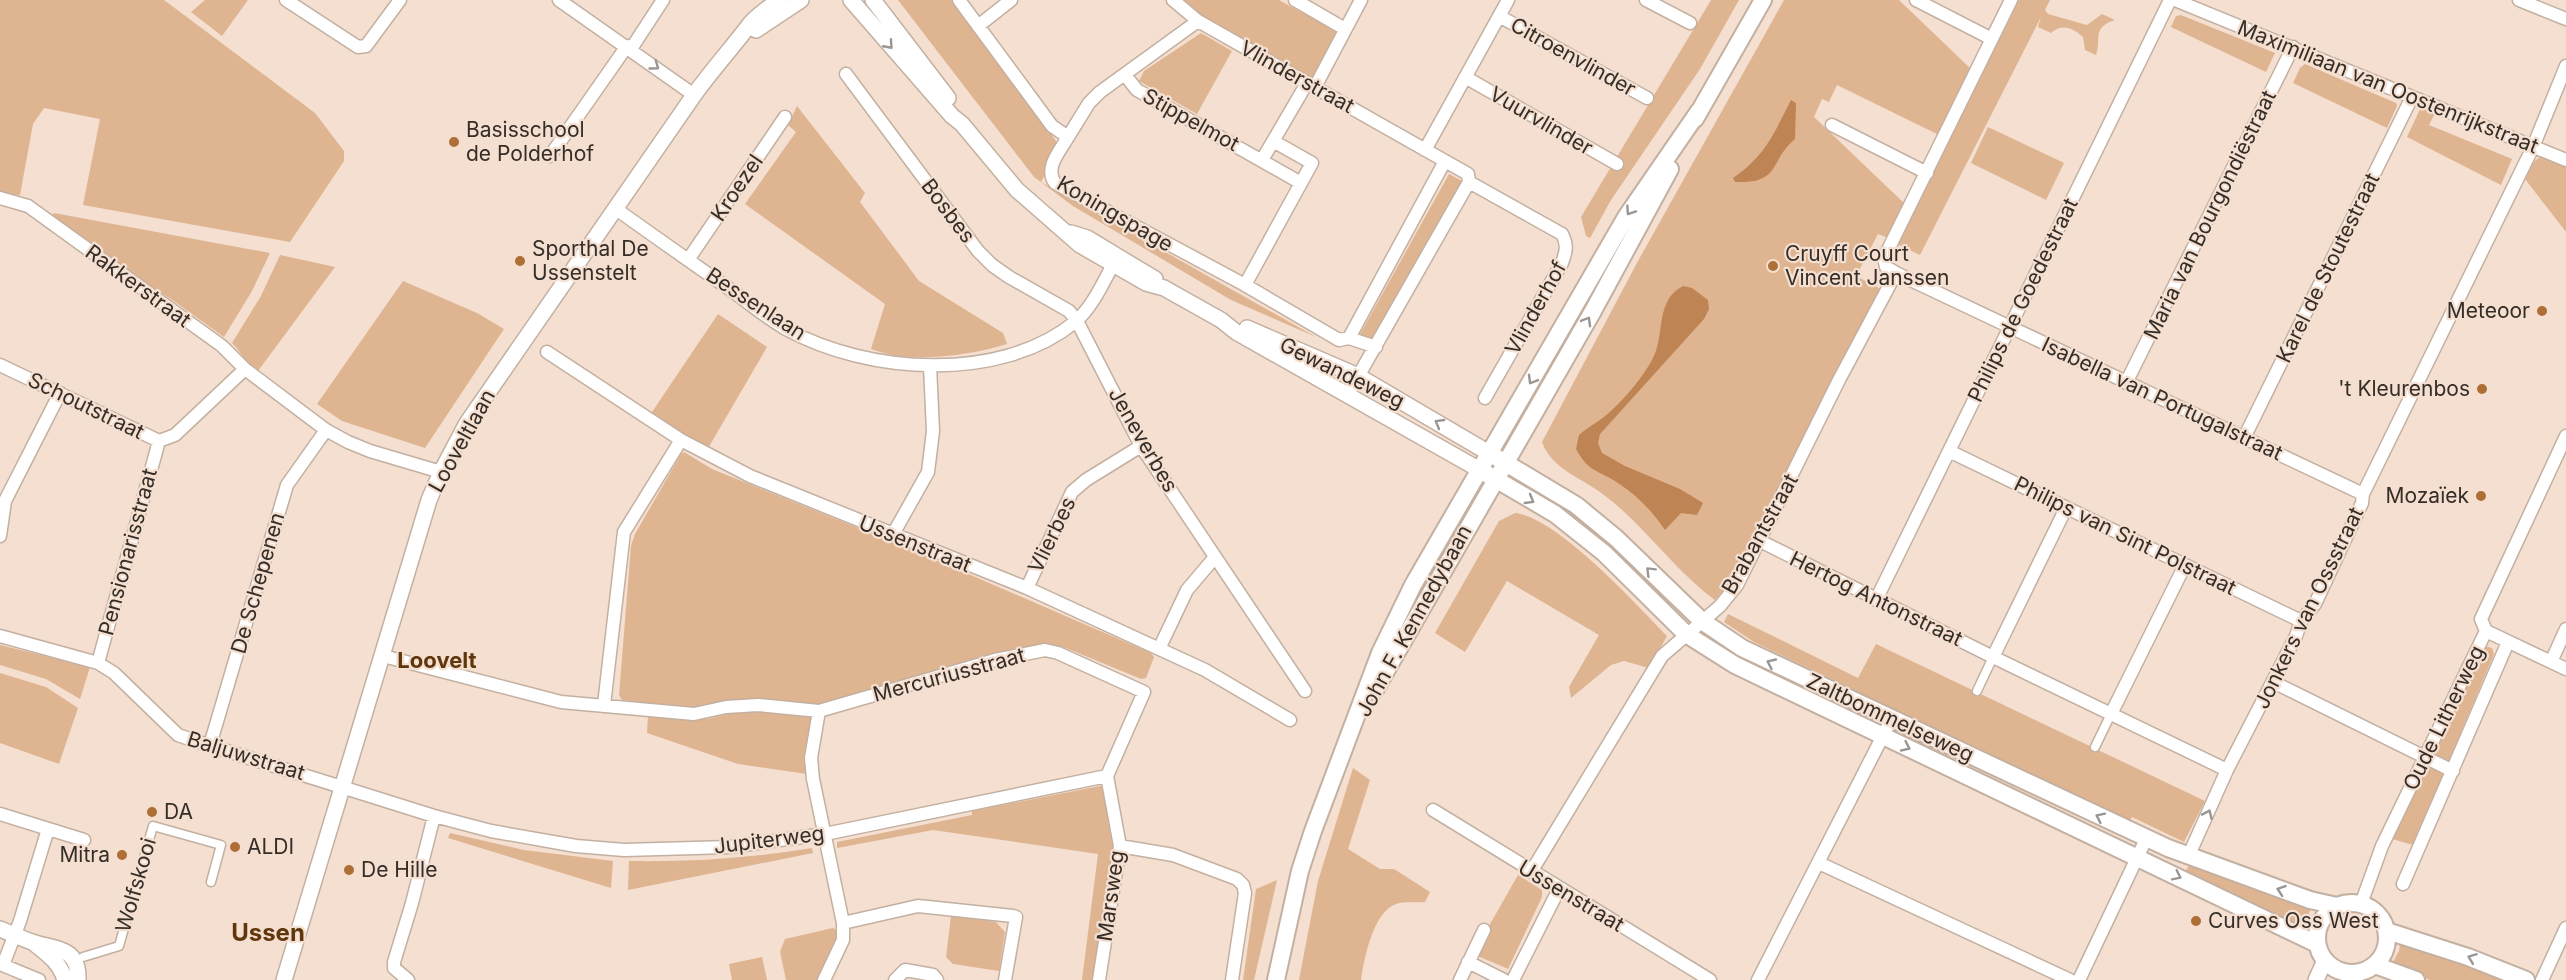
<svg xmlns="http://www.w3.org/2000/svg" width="2566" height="980" font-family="Inter,sans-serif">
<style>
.green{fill:#dfb491}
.water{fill:#be8453}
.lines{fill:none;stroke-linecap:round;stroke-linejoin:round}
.pedestrian-casing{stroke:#c3b0a1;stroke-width:11}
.minor-casing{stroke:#c3b0a1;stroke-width:15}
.tertiary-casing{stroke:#c3b0a1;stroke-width:18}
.secondary-casing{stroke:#c3b0a1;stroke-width:20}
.pedestrian{stroke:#fff;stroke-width:8}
.minor{stroke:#fff;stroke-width:12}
.tertiary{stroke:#fff;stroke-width:15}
.secondary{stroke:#fff;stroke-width:16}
.oneway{stroke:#9a9693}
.poi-dot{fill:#ae6f36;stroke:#f4dfd0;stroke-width:2}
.labels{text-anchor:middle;stroke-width:4.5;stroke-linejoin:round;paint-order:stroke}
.street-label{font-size:21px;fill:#352d27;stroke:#f4dfd0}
.poi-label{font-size:21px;fill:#352d27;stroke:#f4dfd0;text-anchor:start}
.neighbourhood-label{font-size:22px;font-weight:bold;fill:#60360c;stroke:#f4dfd0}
.quarter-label{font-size:24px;font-weight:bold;fill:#60360c;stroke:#f4dfd0}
</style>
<rect width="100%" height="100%" fill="#f4dfd0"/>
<path class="green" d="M0,0H164L315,113L344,151V161L290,242L83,205L100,119L44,108L33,124L20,195L0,193Z
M205,0H248L222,36L191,12Z
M898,0H954L1056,141L1058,149L1041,182L1316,337L1231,300L1073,206L1034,177Z
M1184,0H1279L1337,32L1315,81L1210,23Z
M1711,0H1739L1700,69L1611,200L1590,238L1586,236L1581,217Z
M1784,0H1899L1972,70L1939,135L1837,85L1829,102L1822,99L1814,117L1906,205L1888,238L1878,234L1856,276L1881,289L1733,579L1715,600C1674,570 1645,526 1604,495C1584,479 1551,469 1542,442L1638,261Z
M2019,0H2050L2045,10L2048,14L2087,25L2102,14L2115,20C2091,28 2102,38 2096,55L2085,50L2083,37C2073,28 2062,23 2051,33L2038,27L2041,17L1920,255L1897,244Z
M2181,15L2275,53L2266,72L2171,27L2176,16Z
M1201,33L1232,51L1197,114L1139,81L1144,71Z
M2305,64L2396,103L2397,106L2387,128L2293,83L2300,68Z
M797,106L865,193L860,202L919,281L1003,333L1007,344C975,354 932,360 899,356C890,355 880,352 871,349L885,304L745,204L796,132L788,125Z
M2421,107L2436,111L2429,125L2512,159L2501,185L2407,137Z
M1988,127L2064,163L2046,200L1971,163Z
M2546,153L2566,161V232L2525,179L2533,162Z
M1449,174L1462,181L1376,339L1359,336Z
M54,213L270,253L252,291L224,337L171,299L117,266L52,216Z
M280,255L335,267L258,371C247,365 241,352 232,343L261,296Z
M403,281L477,313L504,329L425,448L342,421L317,404Z
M718,314L767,347L707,450L650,415Z
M684,452L712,469L920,553L1151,653L1154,657L1146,678L1141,679L1066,648L1045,643L835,701L813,705L757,698L716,706L690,708L622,700L619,695L631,546L635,534L681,454Z
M1515,513C1557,517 1637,605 1667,636L1649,668L1624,661L1611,665L1571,698L1569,687L1599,635L1507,581L1465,652L1435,633L1499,521Z
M1728,614L1858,678L1876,644L2205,801L2184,842L2132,817L2129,822L1754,642L1724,622Z
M0,645L90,667L80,699L46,679L0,665Z
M2484,646L2492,648L2494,654L2413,845L2389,838Z
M0,673L46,687L78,708L59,764L0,743Z
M750,709L811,714L815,718L807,774L738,764L647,733L648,716L707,719Z
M1353,768L1370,780L1348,849L1380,869H1394L1430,892L1425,902C1417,903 1405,901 1396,904C1373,912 1364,959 1361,980H1299L1318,881Z
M1105,785L1115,831L1114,862L1104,907L1096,980H1082L1098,854L933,830L837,848V842L972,815V811Z
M450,833L524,850L613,861L611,888L448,838Z
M812,848L813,853L628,890L629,861C691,862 751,858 812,848Z
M2190,864L2311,908L2303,930L2185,872Z
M1518,875L1542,890V897L1508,969L1473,954Z
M1277,880L1254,980H1243L1256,889Z
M951,916L996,922L1005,932L999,971L953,964L946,957Z
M833,928L839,932L820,980H786L780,952L785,939Z
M2401,939L2444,958L2510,980H2430L2391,966L2399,951Z
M762,957L767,980H732L729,964Z"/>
<path class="water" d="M1791,100L1796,103L1795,139C1769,160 1782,184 1735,182L1733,178C1766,155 1773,135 1791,100Z
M1683,286L1692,288L1708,300L1709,309L1704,319L1600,434L1598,443L1602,453L1625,466L1680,489L1703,503L1697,515L1681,513L1665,530C1652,511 1638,496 1618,483C1597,469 1589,473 1576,449L1579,435C1589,426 1602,420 1612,410C1627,396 1642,378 1652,360C1666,336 1654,301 1683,286Z"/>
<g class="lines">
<defs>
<path id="pedestrian" d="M1977,691L1993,657
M2095,747L2111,714
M83,957L119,946L153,826L221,845L211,882"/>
<path id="minor" d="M286,0L358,47L366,46L400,0
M559,0L694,95
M959,0L1052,126L1068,137C1060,151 1044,168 1055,183L1245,285L1339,340L1349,338L1376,347
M1173,0L1198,21L1468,174L1469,182L1562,234C1568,245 1566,252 1562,263L1485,398
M1295,0L1345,29
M1646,0L1690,23
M1916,0L1992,39
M2175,0L2566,160
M2519,0L2566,19
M1499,16L1647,98
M978,26L1011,0
M631,49L663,0
M846,74L978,251L992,265L1009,277L1069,311L1077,321L1141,446L1305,691
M1125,75L1137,90L1301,183
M1465,77L1617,164
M1315,87L1361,0
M1832,125L1927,173
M1068,137L1089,103L1100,92L1198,21
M1425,150L1508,0
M550,156L627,46
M1262,160L1307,83
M0,198L28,206L222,346L245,369L326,430L348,442L370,451L441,472
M616,209C654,236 692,263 731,290C749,303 767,318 786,329C868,374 1000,383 1075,322C1094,306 1105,278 1117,257
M688,260L785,117
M1896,273L2363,494
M1245,285L1312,163L1273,141
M1349,338L1445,161
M547,352L681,440L750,476L1027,588L1205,670L1290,720
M0,365L159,441L175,435L245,369
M2126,383L2293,47
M1348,394L1469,182
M2244,438L2412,97
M1949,451L2301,621
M0,536L5,501L60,393
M892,536L928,472L933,431L930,366
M1760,541L1993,657L2227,770
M1027,588L1072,492L1086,480L1141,446
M1876,600L2170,0
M2486,631L2566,669
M0,636L98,663L114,673L178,735L195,741L434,816L491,831L576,846L624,850L729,847L825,834L1107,776
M1159,649L1187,590L1215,557
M383,656L561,702L694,714L726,707L758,705L819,711L995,660L1045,650L1058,653L1144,692L1107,776
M1993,657L2066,508
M2551,662L2566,629
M98,663L159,441
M2273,682L2453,771
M604,705L624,532L681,440
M819,711L811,758L813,779L843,923V940L824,980
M2111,714L2185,565
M210,745L287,485L326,430
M1433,810L1710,980
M0,814L84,840
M1120,846L1173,855L1237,879L1243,885L1245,893L1232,980
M2188,857L2227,770L2296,636L2301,621L2315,604L2362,503L2363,494L2533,147L2566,66
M1819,863L2070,980
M1531,872L1662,656L1720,606L1737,585L1839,380L1896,273L1886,267L1884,258L2011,0
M2403,884L2508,642
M2361,904L2382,846L2486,631L2481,619L2566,436
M843,923L918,906L1013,916L1016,917L1005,980
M1468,962L1504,980
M0,964L39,980
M3,965L20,921L48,829
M408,980L394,968V962L412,903L434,816
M895,980L905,970L933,975L937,980
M1099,980L1120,846L1107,776
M1460,980L1484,930
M1513,980L1559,889
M1758,980L1892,718
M2079,980L2146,839
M2542,980L2566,928"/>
<path id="tertiary" d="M851,0L952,116L962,124L1017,190L1080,245L1146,283L1164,288L1221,320L1236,332L1480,470
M873,0L948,98
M756,30L801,0
M1071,233L1087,238L1155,279
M1247,328L1358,376L1489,453
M0,929C10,933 21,938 32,942C55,950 79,946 78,980
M35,944C49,955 60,963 65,980
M284,980L429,500L441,472L467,423L694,95C712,70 732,48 750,24C757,15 770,7 779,0
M2316,980L2325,960
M2349,980L2353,973"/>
<path id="secondary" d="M1695,119L1763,0
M1489,453L1576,505L1616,538L1702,621L1742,648L2168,848L2310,900L2337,906
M1480,470L1555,514L1604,553L1686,634L1735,665L2317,944
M1375,690L1593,311L1670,169
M2317 938a35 35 0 1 1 70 0a35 35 0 1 1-70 0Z
M2387,931L2468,957L2526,980
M2375,965L2416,980
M1276,980L1300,871L1313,831L1380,653L1413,585L1626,217L1699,111"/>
</defs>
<use href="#pedestrian" class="pedestrian-casing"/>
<use href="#minor" class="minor-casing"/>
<use href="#tertiary" class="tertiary-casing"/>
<use href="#secondary" class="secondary-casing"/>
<use href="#pedestrian" class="pedestrian"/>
<use href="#minor" class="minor"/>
<use href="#tertiary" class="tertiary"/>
<use href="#secondary" class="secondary"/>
</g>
<defs><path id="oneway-chevron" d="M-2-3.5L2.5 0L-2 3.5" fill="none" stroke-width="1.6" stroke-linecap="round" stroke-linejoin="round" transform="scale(1.5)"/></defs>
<g class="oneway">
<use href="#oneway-chevron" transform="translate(889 45) rotate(48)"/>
<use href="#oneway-chevron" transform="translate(655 66) rotate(36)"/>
<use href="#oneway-chevron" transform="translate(1630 211) rotate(124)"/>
<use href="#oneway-chevron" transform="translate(1587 321) rotate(-60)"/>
<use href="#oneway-chevron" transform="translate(1532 380) rotate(120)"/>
<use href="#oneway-chevron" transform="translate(1439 423) rotate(-150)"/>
<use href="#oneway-chevron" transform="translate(1530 500) rotate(30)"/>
<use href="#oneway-chevron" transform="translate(1650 571) rotate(-135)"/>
<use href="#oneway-chevron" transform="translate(1771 663) rotate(-155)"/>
<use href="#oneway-chevron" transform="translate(1906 747) rotate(25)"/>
<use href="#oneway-chevron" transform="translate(2208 814) rotate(-66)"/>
<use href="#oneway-chevron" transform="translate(2100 817) rotate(-154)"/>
<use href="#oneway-chevron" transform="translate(2177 876) rotate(26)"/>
<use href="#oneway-chevron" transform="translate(2281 890) rotate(-161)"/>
<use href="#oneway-chevron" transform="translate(2472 958) rotate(-159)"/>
</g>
<g class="poi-dot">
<circle cx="454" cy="142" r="6"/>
<circle cx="520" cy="261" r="6"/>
<circle cx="1773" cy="266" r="6"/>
<circle cx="2542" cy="311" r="6"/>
<circle cx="2482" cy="389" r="6"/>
<circle cx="2481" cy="496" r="6"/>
<circle cx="152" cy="812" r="6"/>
<circle cx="235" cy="847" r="6"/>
<circle cx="122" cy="855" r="6"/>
<circle cx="349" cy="870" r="6"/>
<circle cx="2196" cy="921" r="6"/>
</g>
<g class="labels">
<g class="street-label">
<text transform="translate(1573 57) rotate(29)" y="7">Citroenvlinder</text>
<text transform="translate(1297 77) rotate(29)" y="7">Vlinderstraat</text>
<text transform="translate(2388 87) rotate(22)" y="7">Maximiliaan van Oostenrijkstraat</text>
<text transform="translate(1191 120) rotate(29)" y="7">Stippelmot</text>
<text transform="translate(1541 121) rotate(30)" y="7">Vuurvlinder</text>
<text transform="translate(737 188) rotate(-56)" y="7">Kroezel</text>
<text transform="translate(948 211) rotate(53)" y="7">Bosbes</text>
<text transform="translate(1115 214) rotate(30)" y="7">Koningspage</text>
<text transform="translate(2210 215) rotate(-64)" y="7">Maria van Bourgondiëstraat</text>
<text transform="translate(2328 268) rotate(-64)" y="7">Karel de Stoutestraat</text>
<text transform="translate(138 286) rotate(36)" y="7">Rakkerstraat</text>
<text transform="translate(2023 300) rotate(-64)" y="7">Philips de Goedestraat</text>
<text transform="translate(756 304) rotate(33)" y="7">Bessenlaan</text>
<text transform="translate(1536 308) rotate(-61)" y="7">Vlinderhof</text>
<text transform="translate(1342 373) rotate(26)" y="7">Gewandeweg</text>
<text transform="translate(2162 399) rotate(25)" y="7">Isabella van Portugalstraat</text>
<text transform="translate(86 406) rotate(26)" y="7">Schoutstraat</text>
<text transform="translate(1143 440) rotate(60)" y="7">Jeneverbes</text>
<text transform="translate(462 441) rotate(-61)" y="7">Looveltlaan</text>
<text transform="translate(1760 534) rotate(-61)" y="7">Brabantstraat</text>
<text transform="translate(1052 535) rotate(-64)" y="7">Vlierbes</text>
<text transform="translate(2125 536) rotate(26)" y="7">Philips van Sint Polstraat</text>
<text transform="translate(915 544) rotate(22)" y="7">Ussenstraat</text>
<text transform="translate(128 552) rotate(-75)" y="7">Pensionarisstraat</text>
<text transform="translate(258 583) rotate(-74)" y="7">De Schepenen</text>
<text transform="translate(1876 599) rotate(26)" y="7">Hertog Antonstraat</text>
<text transform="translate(2309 608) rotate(-64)" y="7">Jonkers van Ossstraat</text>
<text transform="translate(1414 621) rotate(-61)" y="7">John F. Kennedybaan</text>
<text transform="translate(949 675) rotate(-15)" y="7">Mercuriusstraat</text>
<text transform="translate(1890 718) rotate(25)" y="7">Zaltbommelseweg</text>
<text transform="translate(2444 718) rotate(-64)" y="7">Oude Litherweg</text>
<text transform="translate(246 756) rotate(17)" y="7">Baljuwstraat</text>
<text transform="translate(769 840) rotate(-7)" y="7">Jupiterweg</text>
<text transform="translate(136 885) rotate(-74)" y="7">Wolfskooi</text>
<text transform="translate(1111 896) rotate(-82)" y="7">Marsweg</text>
<text transform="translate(1571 896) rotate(31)" y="7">Ussenstraat</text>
</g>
<g class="poi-label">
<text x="466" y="137">Basisschool<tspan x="466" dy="24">de Polderhof</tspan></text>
<text x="532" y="256">Sporthal De<tspan x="532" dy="24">Ussenstelt</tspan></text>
<text x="1785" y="261">Cruyff Court<tspan x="1785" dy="24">Vincent Janssen</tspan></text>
<text x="2530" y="318" text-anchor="end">Meteoor</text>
<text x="2470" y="396" text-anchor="end">'t Kleurenbos</text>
<text x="2469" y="503" text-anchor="end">Mozaïek</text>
<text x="164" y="819">DA</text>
<text x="247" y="854">ALDI</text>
<text x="110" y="862" text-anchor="end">Mitra</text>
<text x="361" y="877">De Hille</text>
<text x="2208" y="928">Curves Oss West</text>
</g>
<g class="neighbourhood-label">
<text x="437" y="668">Loovelt</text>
</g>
<g class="quarter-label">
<text x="268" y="941">Ussen</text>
</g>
</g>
</svg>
